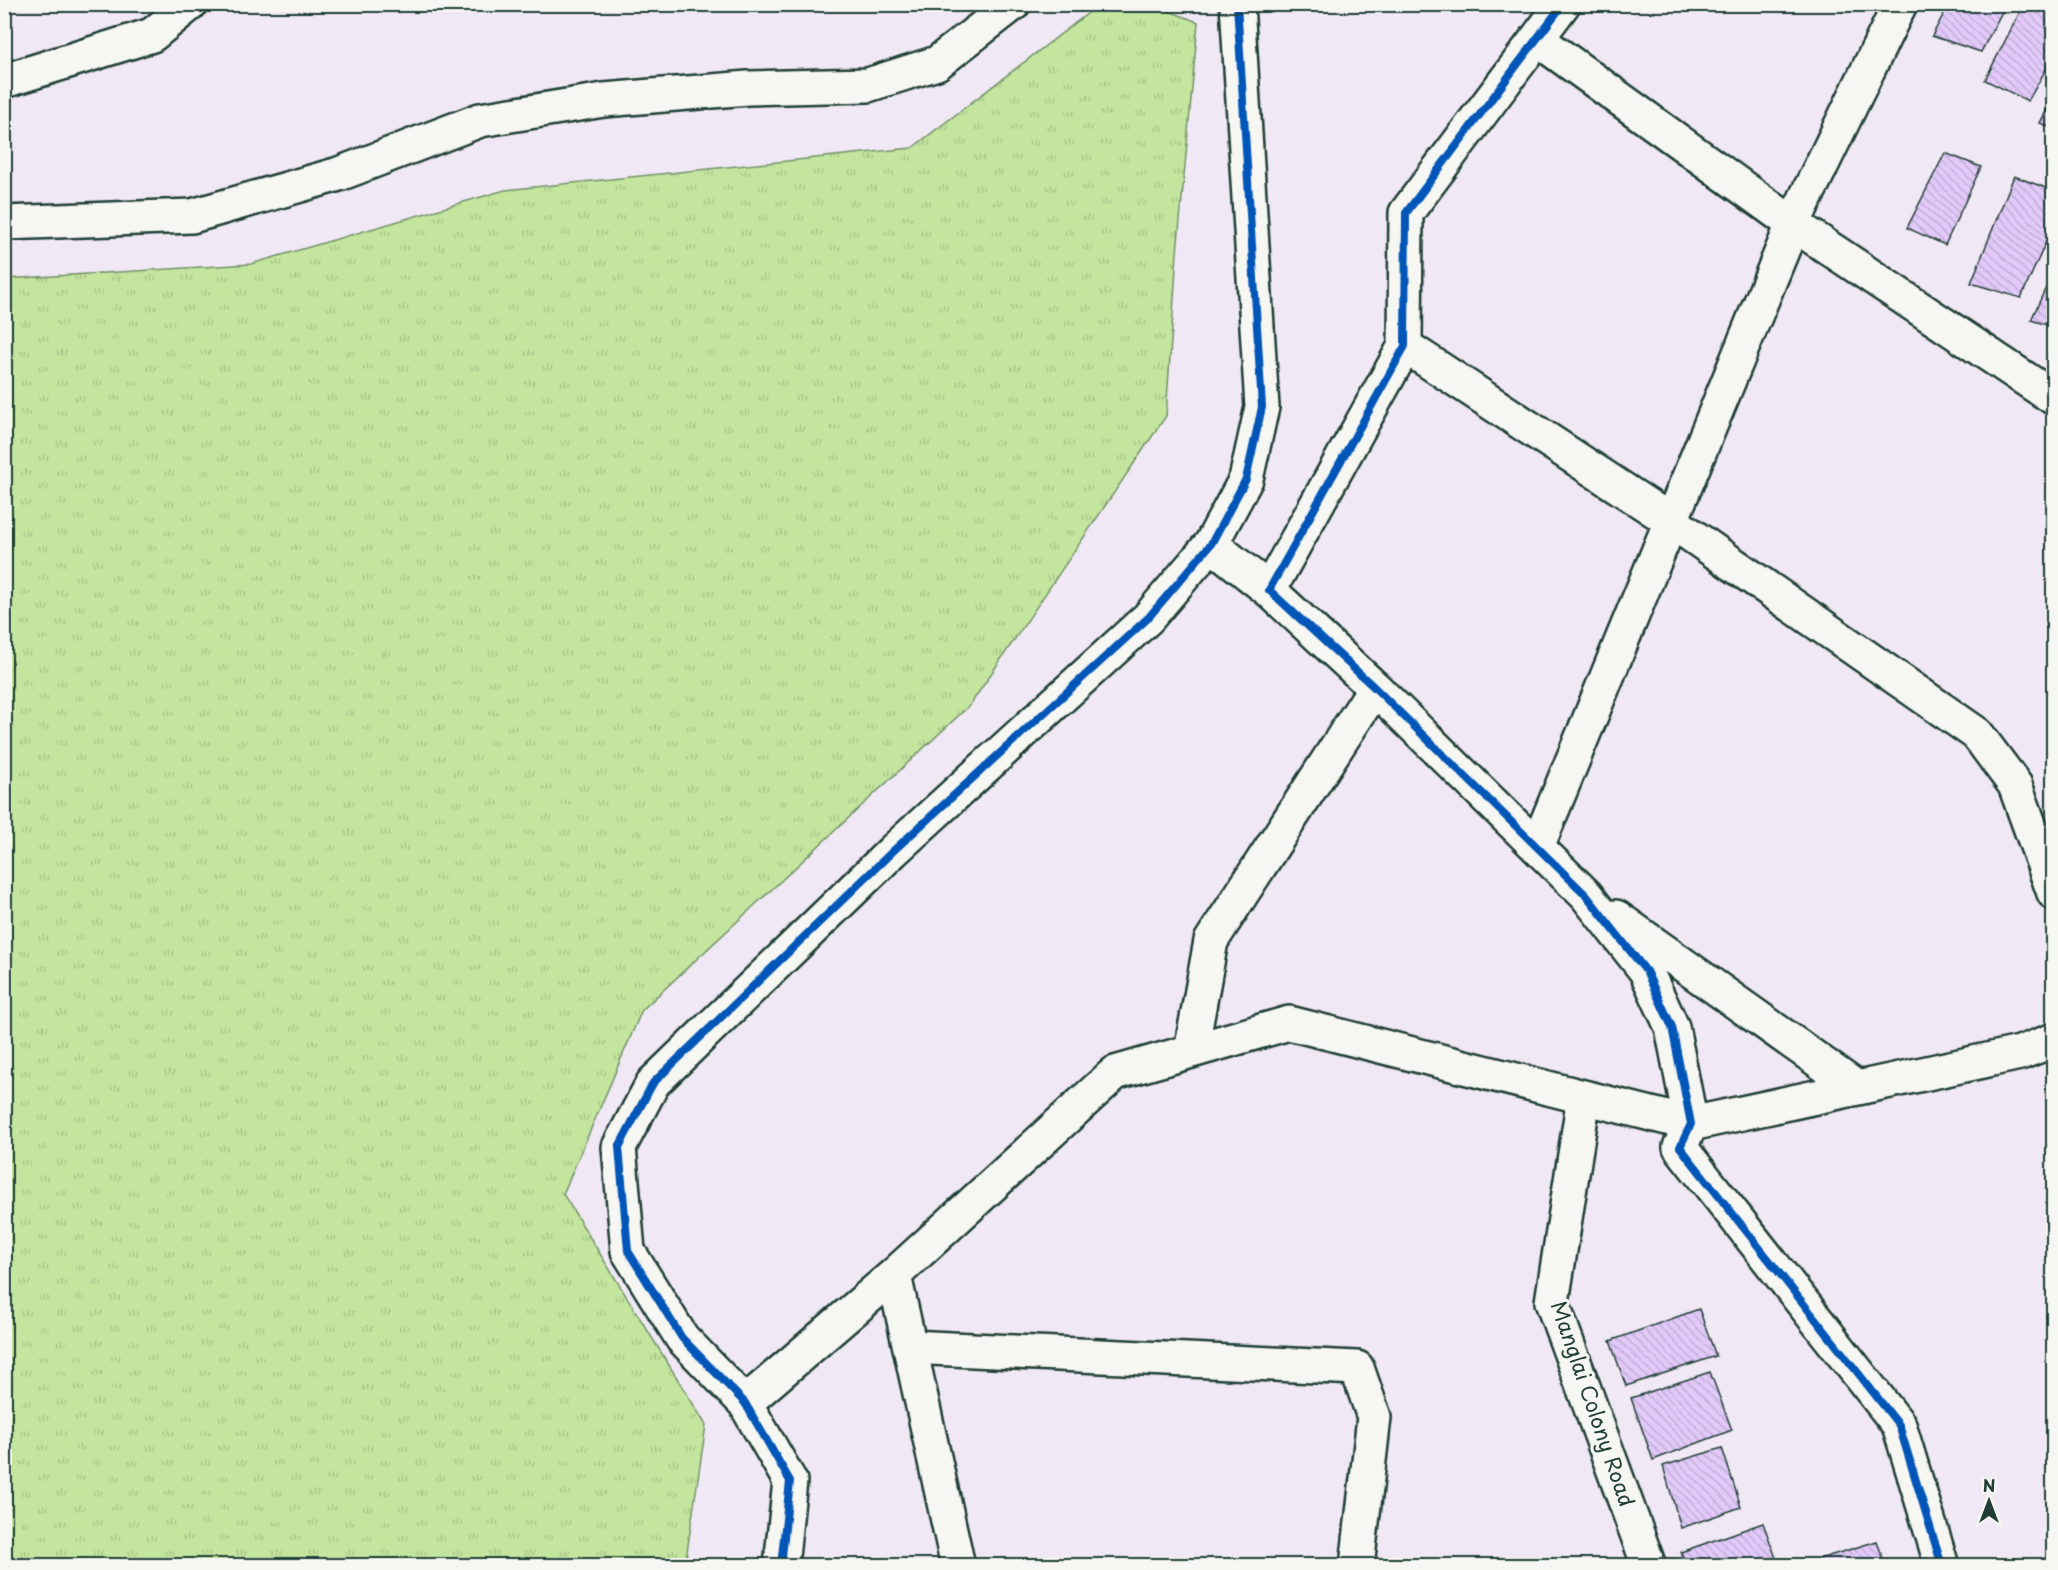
<svg xmlns="http://www.w3.org/2000/svg" width="2058" height="1570" font-family="'Playpen Sans',sans-serif">
<style>
.grass{fill:url(#grass-tufts);stroke:#729169;stroke-width:1.5}
.building{fill:url(#building-back-hatch);stroke:#1f3d34;stroke-width:1.5}
.lines{fill:none;stroke-linecap:round;stroke-linejoin:round}
.minor-casing{stroke:#1f3d34;stroke-width:38}
.minor{stroke:#f6f6f2;stroke-width:33}
.cycleway-casing{stroke:#f6f6f2;stroke-width:11}
.cycleway{stroke:#0057b8;stroke-width:8}
.labels{text-anchor:middle;stroke-width:6;stroke-linejoin:round;paint-order:stroke}
.street-label{font-size:21px;fill:#1f3d34;stroke:#f6f6f2}
</style>
<defs>
<pattern id="grass-tufts" width="24" height="20" patternUnits="userSpaceOnUse" patternTransform="scale(1.5)"><rect width="24" height="20" fill="#c4e59e"/><path d="M3 7l-1-3M5 7V3M7 7l1-3M15 17l-1-3M17 17v-4M19 17l1-3" fill="none" stroke="#a8c589"/></pattern>
<pattern id="building-back-hatch" width="6" height="6" patternUnits="userSpaceOnUse" patternTransform="scale(1.5)"><rect width="6" height="6" fill="#e2c9f9"/><path d="M-1 5l2 2M0 0l6 6M5-1l2 2" fill="none" stroke="#c1aed6"/></pattern>
</defs>
<rect width="100%" height="100%" fill="#f0e8f4"/>
<filter id="ink" filterUnits="userSpaceOnUse"><feTurbulence type="fractalNoise" baseFrequency=".0167" numOctaves="2"/><feDisplacementMap in="SourceGraphic" scale="12" xChannelSelector="R" yChannelSelector="G"/><feConvolveMatrix kernelMatrix="1 2 1 2 8 2 1 2 1" color-interpolation-filters="sRGB"/></filter>
<g filter="url(#ink)">
<path class="grass" d="M1100,4L1153,5L1198,22L1177,253L1166,416L970,705L642,1010L563,1194L706,1425L685,1565H5V279L251,264L505,190L912,148Z"/>
<path class="building" d="M1949,4H2006L1981,52L1932,36Z
M2024,4H2054V55L2028,101L1985,80Z
M2054,96V129L2040,123Z
M1945,153L1981,167L1945,245L1907,228Z
M2014,176L2054,191V224L2021,298L1971,283Z
M2054,270V327L2031,320Z
M1699,1309L1716,1356L1626,1386L1610,1341Z
M1710,1372L1732,1430L1653,1460L1631,1398Z
M1722,1448L1741,1507L1681,1528L1663,1466Z
M1763,1523L1779,1566H1687L1681,1552Z
M1877,1541L1885,1566H1797Z"/>
<g class="lines">
<defs>
<path id="minor" d="M1563,4L1406,213L1405,346L1269,590L1375,688L1586,895L1646,971L1672,1027L1691,1124L1680,1147L1899,1425L1942,1566
M1537,39L1793,224L2054,398
M4,81L152,35L190,4
M4,223L192,216L339,174L480,120L604,100L748,88L868,85L937,63L1013,4
M1405,346L1671,521L1977,734L2015,785L2054,893
M1211,544L1269,590
M1537,847L1793,224L1900,4
M1616,917L1857,1088
M1191,1051L1211,941L1375,688
M1584,1097L1552,1302L1649,1566
M894,1275L958,1566
M910,1347L1357,1368L1374,1417L1357,1566
M745,1403L894,1275L1115,1073L1289,1023L1691,1124L2020,1053L2054,1040
M781,1566L790,1481L745,1403L682,1338L628,1251L619,1147L653,1083L893,851L1148,618L1211,544L1246,479L1262,407L1237,4"/>
</defs>
<use href="#minor" class="minor-casing"/>
<use href="#minor" class="minor"/>
<defs>
<path id="cycleway" d="M1563,4L1406,213L1405,346L1269,590L1375,688L1586,895L1646,971L1672,1027L1691,1124L1680,1147L1899,1425L1942,1566
M781,1566L790,1481L745,1403L682,1338L628,1251L619,1147L653,1083L893,851L1148,618L1211,544L1246,479L1262,407L1237,4"/>
</defs>
<use href="#cycleway" class="cycleway-casing"/>
<use href="#cycleway" class="cycleway"/>
</g>
</g>
<g class="labels">
<g class="street-label">
<text transform="translate(1592 1404) rotate(71)" y="7">Manglai Colony Road</text>
</g>
</g>
<rect width="2058" height="1570" fill="none" stroke="#f6f6f2" stroke-width="24"/>
<rect x="12" y="12" width="2034" height="1546" fill="none" stroke="#1f3d34" stroke-width="2" filter="url(#ink)"/>
<g transform="translate(1989 1501)" stroke="#f6f6f2" stroke-width="4.5" paint-order="stroke">
<path d="M0-4.5L10 22L0 15L-10 22Z" fill="#1f3d34"/>
<text y="-9" font-size="16" font-weight="bold" text-anchor="middle" fill="#1f3d34">N</text>
</g>
</svg>
